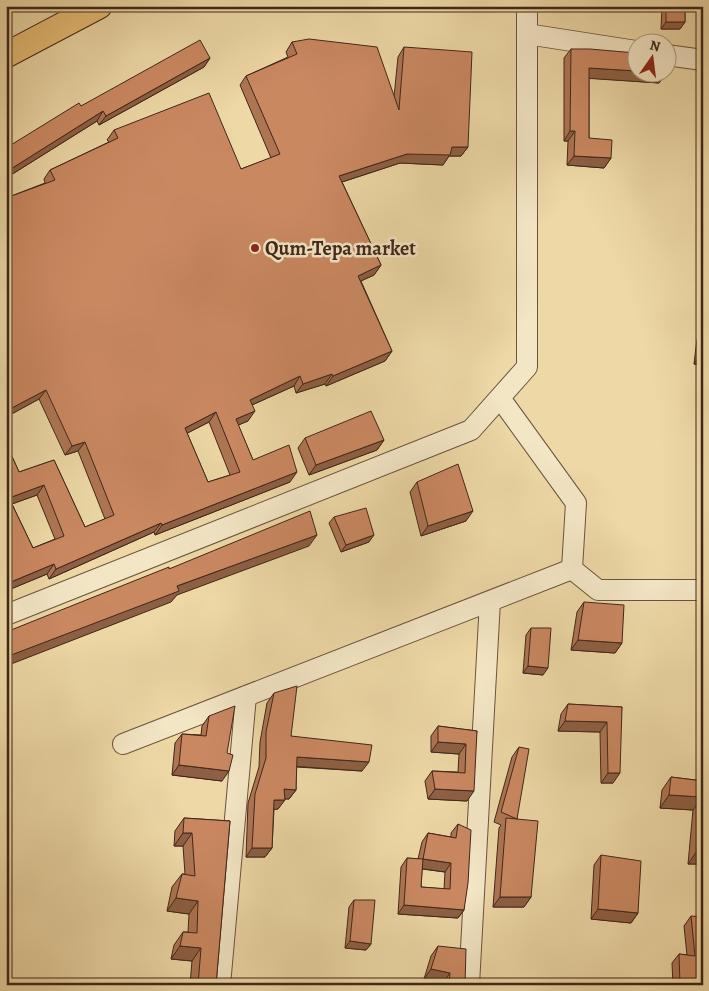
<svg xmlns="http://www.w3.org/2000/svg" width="709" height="991" font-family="Alegreya,serif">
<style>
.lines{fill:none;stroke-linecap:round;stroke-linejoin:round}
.minor-casing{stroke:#6b523e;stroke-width:22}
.major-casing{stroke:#40261b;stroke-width:27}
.minor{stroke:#f3e6c5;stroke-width:20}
.major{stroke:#e6bc73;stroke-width:25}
.wall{fill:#ae7553;stroke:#40261b;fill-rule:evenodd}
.shaded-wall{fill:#8d5f44;stroke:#40261b}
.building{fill:#ca8861;stroke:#40261b;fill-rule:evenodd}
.poi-dot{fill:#8f2418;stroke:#f3e6c5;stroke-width:2}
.labels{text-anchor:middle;stroke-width:5;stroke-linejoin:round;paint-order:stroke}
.poi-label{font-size:20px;font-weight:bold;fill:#40261b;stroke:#f3e6c5;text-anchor:start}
</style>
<rect width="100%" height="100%" fill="#edd8a6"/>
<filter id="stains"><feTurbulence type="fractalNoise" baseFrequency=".004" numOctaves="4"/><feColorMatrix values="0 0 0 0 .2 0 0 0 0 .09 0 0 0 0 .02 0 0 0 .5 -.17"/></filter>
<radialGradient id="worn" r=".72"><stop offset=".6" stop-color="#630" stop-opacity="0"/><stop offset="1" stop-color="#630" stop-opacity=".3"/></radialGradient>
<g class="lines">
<defs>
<path id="minor" d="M527,34L636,51
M666,55L703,60
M572,569L598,590H703
M6,615L471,430L527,367V6
M123,744L572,569L576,503L500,398
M220,985L246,696
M469,985L490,601"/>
<path id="major" d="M6,55L99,6"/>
</defs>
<use href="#minor" class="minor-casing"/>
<use href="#major" class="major-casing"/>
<use href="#minor" class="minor"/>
<use href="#major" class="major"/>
</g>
<path class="wall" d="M662,6H685V22L680,29H661Z
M292,42L394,97L398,57L404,47L468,147L461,156H449L443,165L400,163L342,182L381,265L374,275L361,281L392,351L385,361L326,386L325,384L296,393L294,386L252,405L248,421L238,425L253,460L290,482L155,535L154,532L49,579L47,574L6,591V443L19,472L54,460L85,527L105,519L78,451L65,455L39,399L6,417V198L45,183L44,179L50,170L109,142L107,140L114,130L241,169L271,158L240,85L246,76L288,57L286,52ZM209,422L230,475L208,482L187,433ZM37,495L55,539L33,548L12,504Z
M571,49L666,73L659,83L589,78V138L611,158L604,168L567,165L568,141H564V58Z
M210,58L204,67L99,125L97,121L6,178V148L81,106Z
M703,331V365L694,364L697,339Z
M305,438L384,440L377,450L309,475L298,448Z
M417,482L466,521L421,536L410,492Z
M334,517L369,542L341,552L329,523Z
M584,602L622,643L615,653L571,650L577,612Z
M531,628L543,675L523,673L526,635Z
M274,693L291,736L362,771L296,767V790L289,799H285L278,809H274L272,848L265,857H246L248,803L259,767L260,742L267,703Z
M568,704L622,707L613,783H601L600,732L558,731L561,714Z
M209,716L222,781L172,775L175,743L182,734L201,735L202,726Z
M438,726L477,731L467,801L428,799L425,781L432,771L458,772L459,754L431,752V736Z
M519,747L517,819L531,897L524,907H493L499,828L501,825L494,822L512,757Z
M671,777L703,781V864H688L693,810L660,808L662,790Z
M184,818L230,821L216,985H190L192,961L171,959L174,945L183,932H188L189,914L167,911L172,887L182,874H185L183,846H174L175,831Z
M458,824L464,910L458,918L398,914L401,867L407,858L418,859L422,842L428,833L451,837V833ZM422,869L445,872L444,889L421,887Z
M601,855L638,913L631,923L591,919L594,865Z
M354,900L371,944L366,950L345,948L349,907Z
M691,916L703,985H673L672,963L679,954L687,955L684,926Z
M438,946L465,985H443V983L424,979L431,956Z"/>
<path class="shaded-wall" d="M666,22H685L680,29H661Z
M210,58L204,67L99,125L106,116Z
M589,68L636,71V72L666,73L659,83L583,78Z
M103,111L97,121L6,178V172Z
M570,131H575L568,141H564Z
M452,147H468L461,156H449L443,165L400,163L333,185L339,176L407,154Z
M574,156L611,158L604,168L567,165Z
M381,265L374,275L352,285L358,276Z
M392,351L385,361L326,386L333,376Z
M701,354H703V365L694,364Z
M332,374L325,384L296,393L303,384Z
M300,376L294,386L243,409L250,400Z
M46,390L39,399L6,417V411Z
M255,411L248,421L229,429L236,419Z
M216,412L209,422L178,438L185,428Z
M384,440L377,450L309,475L316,465Z
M85,442L78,451L65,455L72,446Z
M297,472L290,482L155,535L162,525Z
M44,485L37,495L6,506L9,498Z
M473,511L466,521L421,536L428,526Z
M161,523L154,532L49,579L56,569Z
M317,535L309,546L177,595L171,602L6,666V657L177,586Z
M374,535L369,542L341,552L346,545Z
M54,564L47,574L6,591V584Z
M578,640L622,643L615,653L571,650Z
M528,666L548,668L543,675L523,673Z
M565,721L607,722L600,732L558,731Z
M438,742L466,744L459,754L431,752Z
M297,757L369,762L362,771L290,766Z
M179,765L229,771L222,781L172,775Z
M608,773H620L613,783H601Z
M284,789L296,790L289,799L278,798Z
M435,789L474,791L467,801L428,799Z
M669,795L702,797L693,810L660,808Z
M274,800H285L278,809L268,810Z
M183,833H192L183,846H174Z
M252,848H272L265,857H246Z
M697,851H703V864H688Z
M423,859L451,863L445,872L417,868Z
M500,897H531L524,907H493Z
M176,898L198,901L189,914L167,911Z
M404,905L464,910L458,918L398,914Z
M598,909L638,913L631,923L591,919Z
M350,941L371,944L366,950L345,948Z
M180,946L201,948L192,961L171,959Z
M431,969L450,973L443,983L424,979Z"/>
<path class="building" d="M666,6H685V22H666Z
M309,39L377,47L399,110L404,47L472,52L468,147H452L450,155L407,154L339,176L381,265L358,276L392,351L333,376L332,374L303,384L300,376L250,400L255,411L236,419L253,460L289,445L297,472L162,525L161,523L56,569L54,564L6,584V443L19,472L54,460L85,527L114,515L85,442L72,446L46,390L6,411V198L55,180L50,170L118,138L114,130L209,93L241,169L280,154L246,76L297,54L292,42ZM216,412L240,472L208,482L185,428ZM44,485L64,536L33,548L9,498Z
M200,40L210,58L106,116L103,111L6,172V148L79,103L81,106Z
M571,49H590L636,53V71L589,68V138L612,140L611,158L574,156L575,131H570Z
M703,336V354H701Z
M371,411L384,440L316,465L305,438Z
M458,464L473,511L428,526L417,482Z
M366,508L374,535L346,545L334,517Z
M310,511L317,535L177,586L179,591L6,657V632L169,567V569Z
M584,602L624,605L622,643L578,640Z
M531,628H551L548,668L528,666Z
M297,686L291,736L372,745L369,762L297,757L296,790L284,789L285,800H274L272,848H252L255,794L266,758V732L274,693Z
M568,704L622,707L620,773H608L607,722L565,721Z
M235,706L227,753L233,755L229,771L179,765L182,734L206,736L209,716Z
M438,726L477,731L474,791L435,789L432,771L465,773L466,744L438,742Z
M519,747L529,749L517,819L501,812Z
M671,777L703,781V851H697L702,797L669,795Z
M184,818L230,821L216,985H198L201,948L180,946L183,932L197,933L198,901L176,898L182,874L195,876L192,833H183Z
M506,818L538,821L531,897H500Z
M458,824L471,830L468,883L464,910L404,905L407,858L423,859L428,833L456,838ZM423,859L451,863L450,889L421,887Z
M601,855L641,861L638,913L598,909Z
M354,900H375L371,944L350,941Z
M691,916L703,917V985H680L679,954L695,956Z
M438,946L466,949L465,985H449L450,973L431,969Z"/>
<circle class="poi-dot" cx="255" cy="248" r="5"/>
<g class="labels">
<g class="poi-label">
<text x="265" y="255">Qum-Tepa market</text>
</g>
</g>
<rect width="709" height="991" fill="none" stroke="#edd8a6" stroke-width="25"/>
<rect x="8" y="8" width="694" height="976" fill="none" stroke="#40261b" stroke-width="2.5"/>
<rect x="12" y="12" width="684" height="966" fill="none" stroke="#40261b"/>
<g transform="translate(652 58) rotate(14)"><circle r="24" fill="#f3e6c5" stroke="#ab9981"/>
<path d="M0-4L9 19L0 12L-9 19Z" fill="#8f2418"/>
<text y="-8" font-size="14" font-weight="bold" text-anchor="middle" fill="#40261b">N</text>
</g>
<rect width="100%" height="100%" filter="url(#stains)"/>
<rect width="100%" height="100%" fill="url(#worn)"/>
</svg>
